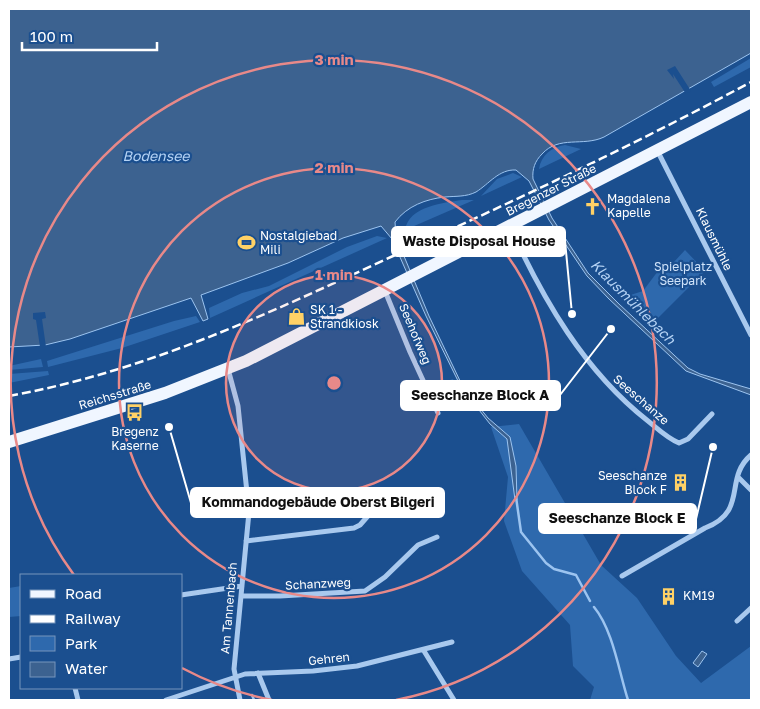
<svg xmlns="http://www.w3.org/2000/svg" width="760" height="709" font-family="'Golos Text',sans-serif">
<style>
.green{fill:#2e69ad}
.water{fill:#3c6290;stroke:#9cc4f0}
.pier{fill:#1b4f8f}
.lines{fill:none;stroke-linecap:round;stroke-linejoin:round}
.stream{stroke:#9cc4f0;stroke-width:2.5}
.minor{stroke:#a9c9ee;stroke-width:5}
.primary{stroke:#f0f6ff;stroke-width:12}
.rail{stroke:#fff;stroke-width:2.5;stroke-dasharray:9 4;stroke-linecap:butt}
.ring{fill:none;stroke:#e88989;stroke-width:2.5}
.labels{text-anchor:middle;stroke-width:4.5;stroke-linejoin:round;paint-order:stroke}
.street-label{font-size:12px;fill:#fff;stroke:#1b4f8f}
.poi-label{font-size:12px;fill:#fff;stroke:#1b4f8f;text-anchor:start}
.park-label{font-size:12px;fill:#cfe3fa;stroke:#1b4f8f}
.water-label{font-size:14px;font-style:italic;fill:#b5d3f5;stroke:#1b4f8f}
.centre{fill:#e88989;stroke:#1b4f8f;stroke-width:2.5}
.ring-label{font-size:15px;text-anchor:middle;font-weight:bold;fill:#e88989;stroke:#1b4f8f;stroke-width:4.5;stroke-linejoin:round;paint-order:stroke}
.leader{fill:none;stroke:#fff;stroke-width:2}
.callout-dot{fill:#fff;stroke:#1b4f8f;stroke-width:2}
.callout{fill:#fff;stroke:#fff;stroke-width:2}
.callout-label{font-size:14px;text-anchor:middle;font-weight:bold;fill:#111}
</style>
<rect width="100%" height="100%" fill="#1b4f8f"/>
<path class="green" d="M751,58V67L714,87L711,82Z
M565,145L581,149L539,169C541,155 552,147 565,145Z
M513,173L522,177L481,196L497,179Z
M462,200H474L405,230C409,206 443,203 462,200Z
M377,236L387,238L210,318L209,308L242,293L269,286L347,247Z
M685,250L705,271L651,325L621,298L643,291L658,271L663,274Z
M196,316L200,322L122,348L48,367L47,361L174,321Z
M41,359L43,367L9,370V366Z
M48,371L49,375L9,383V374Z
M453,379L463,403L450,409L447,403L443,404L435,385Z
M519,424L601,565L637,598L676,656L701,683L751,646V700H590L594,687L573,666L570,625L522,571L504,521L508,477L491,427Z
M21,586V616L9,617V588Z"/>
<path class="water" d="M9,9H751V53L604,137C583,147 559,135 542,154C535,161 532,169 533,179L552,218L588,273L619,304L688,368L700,374L751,389V395L686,371L609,299L587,276L549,220L529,181L516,170C499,169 489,184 476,192C466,197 456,196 445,197C426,199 407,206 395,222L396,237L429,316L463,387L488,418L510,437L516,466L517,500H515L507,439L490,424L461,387L426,316L392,239L381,226L343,238L288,263L201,295L208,319L203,321L191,298L70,339L45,345L9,347Z
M702,651L707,654L698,667L693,663Z"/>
<path class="pier" d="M675,66L691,91L686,94L673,74L674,79L667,70Z
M45,312L46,318L42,319L46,347H40L36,320L33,319V313Z"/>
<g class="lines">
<path class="stream" d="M516,497L521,532L546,563L554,569L576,575L590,601
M594,607C613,630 619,672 628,700
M252,695L254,700"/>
<path class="minor" d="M658,152L751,335
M510,227C543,299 584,371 648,421C658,429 667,438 679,443L688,439L712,414
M385,291L410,352L438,413
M228,369L238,406L249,512L234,669L240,700
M738,477L751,490
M246,541L354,528L360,525L374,509
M622,576L705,528C749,511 723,479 751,455
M181,595L242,586
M241,596H280L365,591L385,577L418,545L437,537
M737,621L751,608
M424,651L454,700
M9,659L21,657
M258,673L269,700
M75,688L78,700
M166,700L245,674L313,671L357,666L452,642"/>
<path class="primary" d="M9,442L165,393L246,361L751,102"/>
<path class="rail" d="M9,396C147,371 267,314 393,256C514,201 634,145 751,82"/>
</g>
<circle cx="334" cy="383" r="108" fill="#e88989" fill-opacity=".12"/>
<g class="ring">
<circle cx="334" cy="383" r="108"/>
<circle cx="334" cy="383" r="215"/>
<path d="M272 700A323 323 0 0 1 182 668M74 575A323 323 0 1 1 396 700"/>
</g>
<defs>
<symbol id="church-bare" viewBox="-9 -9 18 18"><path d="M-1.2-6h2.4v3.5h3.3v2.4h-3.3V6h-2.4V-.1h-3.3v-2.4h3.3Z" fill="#ffd166" stroke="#1b4f8f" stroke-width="2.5" paint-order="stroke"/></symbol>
<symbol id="stadium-bare" viewBox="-9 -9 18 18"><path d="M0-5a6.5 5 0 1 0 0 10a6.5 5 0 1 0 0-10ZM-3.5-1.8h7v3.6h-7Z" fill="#ffd166" stroke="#1b4f8f" stroke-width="2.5" paint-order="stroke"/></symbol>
<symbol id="shop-bare" viewBox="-9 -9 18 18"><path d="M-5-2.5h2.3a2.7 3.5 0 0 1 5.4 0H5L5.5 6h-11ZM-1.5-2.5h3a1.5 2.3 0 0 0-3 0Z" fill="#ffd166" stroke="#1b4f8f" stroke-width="2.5" paint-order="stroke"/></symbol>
<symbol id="bus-bare" viewBox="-9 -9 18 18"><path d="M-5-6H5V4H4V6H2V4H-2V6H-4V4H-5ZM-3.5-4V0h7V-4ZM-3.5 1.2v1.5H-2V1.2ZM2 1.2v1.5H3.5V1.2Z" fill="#ffd166" stroke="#1b4f8f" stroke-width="2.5" paint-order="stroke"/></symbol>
<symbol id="building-bare" viewBox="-9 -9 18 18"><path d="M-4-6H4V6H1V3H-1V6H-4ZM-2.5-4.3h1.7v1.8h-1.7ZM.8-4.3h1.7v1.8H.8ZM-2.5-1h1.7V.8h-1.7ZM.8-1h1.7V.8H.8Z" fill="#ffd166" stroke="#1b4f8f" stroke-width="2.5" paint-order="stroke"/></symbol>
</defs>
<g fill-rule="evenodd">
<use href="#church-bare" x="580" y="194" width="25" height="25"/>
<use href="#stadium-bare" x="234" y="230" width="25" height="25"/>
<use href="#shop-bare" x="284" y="304" width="25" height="25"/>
<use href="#bus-bare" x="122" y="400" width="25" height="25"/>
<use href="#building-bare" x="668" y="470" width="25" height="25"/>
<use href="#building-bare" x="656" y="584" width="25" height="25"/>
</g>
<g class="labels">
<g class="street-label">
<text transform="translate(551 190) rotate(-27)" y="4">Bregenzer Straße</text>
<text transform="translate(714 239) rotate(64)" y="4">Klausmühle</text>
<text transform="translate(415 334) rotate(67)" y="4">Seehofweg</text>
<text transform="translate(115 395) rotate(-17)" y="4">Reichsstraße</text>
<text transform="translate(641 400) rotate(41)" y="4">Seeschanze</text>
<text transform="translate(318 584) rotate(-3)" y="4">Schanzweg</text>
<text transform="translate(229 608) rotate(-85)" y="4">Am Tannenbach</text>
<text transform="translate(329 659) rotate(-6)" y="4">Gehren</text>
</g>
<g class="poi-label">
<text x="607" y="203">Magdalena<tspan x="607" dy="14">Kapelle</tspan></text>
<text x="260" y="240">Nostalgiebad<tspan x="260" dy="14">Mili</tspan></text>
<text x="310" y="314">SK 1 -<tspan x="310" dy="14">Strandkiosk</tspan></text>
<text x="135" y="436" text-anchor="middle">Bregenz<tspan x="135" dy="14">Kaserne</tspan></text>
<text x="667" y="480" text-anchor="end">Seeschanze<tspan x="667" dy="14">Block F</tspan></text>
<text x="683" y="600">KM19</text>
</g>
<g class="park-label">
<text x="683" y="271">Spielplatz<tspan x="683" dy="14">Seepark</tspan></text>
</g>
<g class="water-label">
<text x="156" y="161">Bodensee</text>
<text transform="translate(633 302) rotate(45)" y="5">Klausmühlebach</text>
</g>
</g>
<circle cx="334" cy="383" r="8" class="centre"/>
<g class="ring-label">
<text x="334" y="65">3 min</text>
<text x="334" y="173">2 min</text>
<text x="334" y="280">1 min</text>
</g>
<path class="leader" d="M572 314L565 241M611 329L560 395M169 427L191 503M713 447L696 519"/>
<g class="callout-dot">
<circle cx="572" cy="314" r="5"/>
<circle cx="611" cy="329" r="5"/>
<circle cx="169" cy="427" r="5"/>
<circle cx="713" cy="447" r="5"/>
</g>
<g class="callout">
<rect x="392" y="227" width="173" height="29" rx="5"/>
<rect x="401" y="381" width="159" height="29" rx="5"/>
<rect x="191" y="488" width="253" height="29" rx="5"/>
<rect x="539" y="504" width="157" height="29" rx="5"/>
</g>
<g class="callout-label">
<text x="479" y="246">Waste Disposal House</text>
<text x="480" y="400">Seeschanze Block A</text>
<text x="318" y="507">Kommandogebäude Oberst Bilgeri</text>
<text x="617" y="523">Seeschanze Block E</text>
</g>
<rect width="760" height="709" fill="none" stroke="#ffffff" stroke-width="20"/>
<rect x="20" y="574" width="162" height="115" fill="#1b4f8f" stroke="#7695bc"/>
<rect x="30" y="590" width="25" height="8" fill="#f0f6ff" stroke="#7695bc"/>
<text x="65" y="599" font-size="15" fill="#ffffff">Road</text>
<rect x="30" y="615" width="25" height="8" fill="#ffffff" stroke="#7695bc"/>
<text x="65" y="624" font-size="15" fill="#ffffff">Railway</text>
<rect x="30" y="636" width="25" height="15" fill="#2e69ad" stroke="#7695bc"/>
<text x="65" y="649" font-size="15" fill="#ffffff">Park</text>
<rect x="30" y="662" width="25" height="15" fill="#3c6290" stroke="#7695bc"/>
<text x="65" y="674" font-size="15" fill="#ffffff">Water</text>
<path d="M22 42v8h135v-8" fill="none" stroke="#ffffff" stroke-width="2.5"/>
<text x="30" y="42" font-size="15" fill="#ffffff" stroke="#1b4f8f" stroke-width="4" paint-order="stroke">100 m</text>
</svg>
